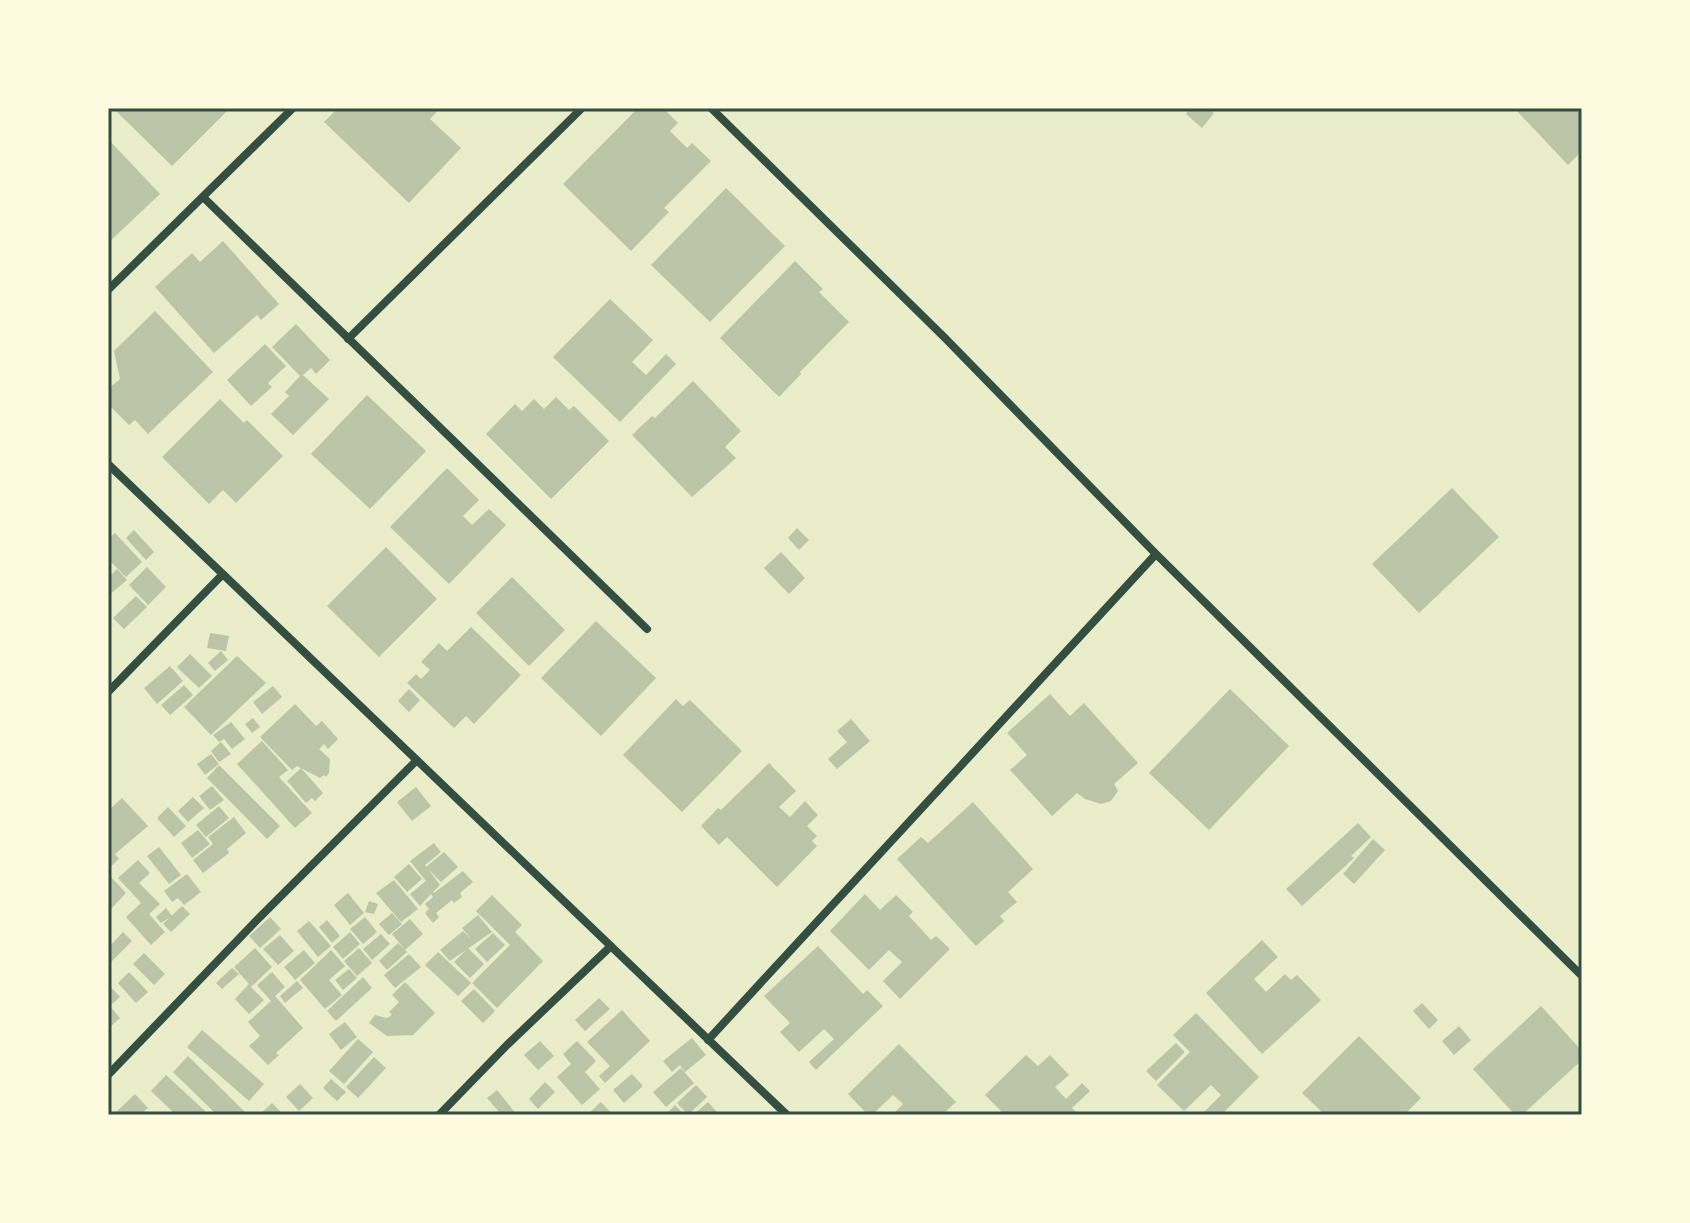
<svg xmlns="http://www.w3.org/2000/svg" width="1690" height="1223" font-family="Helvetica,sans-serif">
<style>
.building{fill:#bcc5a7}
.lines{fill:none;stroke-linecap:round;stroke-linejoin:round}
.minor{stroke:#344e41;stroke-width:8}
.neatline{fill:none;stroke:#344e41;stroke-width:3}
</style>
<rect width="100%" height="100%" fill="#e9edc9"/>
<path class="building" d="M113,108H226L228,110L172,166Z
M338,108H440L430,119L461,148L409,203L324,122Z
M638,108H663L678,123L670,131L687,148L692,143L711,161L664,208L669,212L631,251L563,184Z
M1191,108H1207L1214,113L1202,128L1186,114Z
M1514,108H1582V151L1568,165Z
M108,139L160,194L108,243Z
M726,188L785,246L710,322L651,265Z
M223,241L279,304L261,320L257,315L214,353L155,287L192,253L200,262Z
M795,261L823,289L819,292L849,322L800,372L801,374L779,397L720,338Z
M610,299L653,340L632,362L646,375L666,354L676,364L620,422L553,357Z
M155,311L213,372L148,434L135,420L129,425L108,404V389L120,379L114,351Z
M296,324L330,360L316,374L311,368L303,375L329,399L293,435L271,414L289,396L285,392L300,376L272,347Z
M265,344L286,366L268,383L272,387L251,406L227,380Z
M693,381L741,431L725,447L736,458L692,497L632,435L652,416L655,418Z
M367,395L426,451L370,509L311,454Z
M556,397L569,410L574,406L609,441L551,499L486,434L515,404L522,411L534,399L544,409Z
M220,399L244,423L247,420L283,456L236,503L223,490L209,504L162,457Z
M447,468L479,500L463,516L472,525L489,509L506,525L449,584L390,527Z
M1452,488L1499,537L1419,613L1372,564Z
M797,528L809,540L799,550L788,538Z
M134,530L154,552L146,560L126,538Z
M115,533L142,562L126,577L108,559V539Z
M386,547L437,599L379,657L327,606Z
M781,552L805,578L789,594L764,568Z
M147,567L166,587L148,605L129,585Z
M117,569L127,580L108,596V578Z
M512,577L565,630L529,666L476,613Z
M136,596L147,607L124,629L113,618Z
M596,621L656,678L601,736L541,678Z
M471,627L521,675L474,724L466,716L454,728L407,683L416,674L421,679L430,670L421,662L439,643L447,651Z
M210,633L229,636L226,651L207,648Z
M221,651L228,660L215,671L208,663Z
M190,654L212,676L199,688L177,667Z
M237,656L266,683L211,735L184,707Z
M170,666L183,681L157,704L144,688Z
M184,685L193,695L170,715L161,705Z
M273,686L282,697L262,714L253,702Z
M409,689L420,700L409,712L398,701Z
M1230,689L1289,746L1209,830L1149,773Z
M1050,694L1070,716L1084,703L1138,763L1114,784L1118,791L1111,801L1101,804L1085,799L1077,793L1052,816L1010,770L1027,755L1007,733Z
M676,699L683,706L690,700L742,751L682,812L623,755Z
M295,704L316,726L322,721L338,739L328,749L324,744L319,749L330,759L329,773L326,777L324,775L320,778L297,766L292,770L260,737Z
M253,718L260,727L252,733L245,724Z
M851,719L870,741L837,769L828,759L847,742L837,731Z
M231,722L245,739L232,749L224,739L219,742L213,735Z
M262,741L288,770L279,777L312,813L295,828L237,764Z
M221,742L231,754L219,762L211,751Z
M211,754L219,764L205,775L197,764Z
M769,763L796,791L779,807L790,817L805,801L818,815L807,826L817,836L812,841L817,846L777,887L727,837L719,845L701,826L718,808L721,810Z
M219,765L280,826L267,839L207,778Z
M301,768L323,793L315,801L312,798L306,803L287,781Z
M212,786L224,800L210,810L199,796Z
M416,787L431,806L412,821L397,802Z
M193,797L204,808L188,822L178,811Z
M122,798L148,826L115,854L119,859L108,869V811Z
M973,802L1033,869L1008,892L1017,902L1000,916L1004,921L976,946L897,859L921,837L928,843Z
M219,806L229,818L206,837L196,825Z
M168,807L186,826L174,837L157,818Z
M234,817L246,833L227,849L229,853L203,873L193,860L213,844L208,837Z
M1358,823L1371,837L1351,856L1354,858L1302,906L1286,889Z
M198,830L210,844L192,858L181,843Z
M1373,839L1385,850L1354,884L1343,874Z
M434,843L441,852L425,865L440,885L433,892L434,893L463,871L473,882L460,893L462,897L454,903L452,900L436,913L439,917L433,923L425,913L429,909L425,904L433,897L431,894L420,906L410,894L426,881L410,861Z
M159,847L181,875L169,884L147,856Z
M444,852L458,867L441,882L426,867Z
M138,860L150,873L139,883L160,904L149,914L165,932L151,945L126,917L141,903L118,878Z
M409,864L422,879L407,892L394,877Z
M187,874L201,892L184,905L178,898L172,902L164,891Z
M110,876L126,893L110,910L108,878Z
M394,880L418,909L401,922L376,893Z
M348,893L364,913L350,925L334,905Z
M865,894L880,910L896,895L913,912L909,916L931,940L936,936L950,949L900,999L883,981L902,962L889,950L869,970L830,931Z
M492,895L522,925L515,932L543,961L497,1008L472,983L510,945L476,911Z
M369,901L378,904L374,914L365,912Z
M182,906L190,914L171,932L163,924Z
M166,908L172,916L161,923L156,917Z
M392,913L402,924L389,935L379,924Z
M478,915L492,932L450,961L440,950L463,931L471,939L462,928Z
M270,917L281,929L260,948L249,936Z
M365,917L377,932L363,944L350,929Z
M410,919L423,934L405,950L392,934Z
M327,920L340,936L332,943L319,927Z
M309,921L331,946L318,957L297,931Z
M123,932L132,941L108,965V948Z
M350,932L360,944L343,959L333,947Z
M493,933L505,945L487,962L475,949Z
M381,934L390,944L372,960L363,949Z
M280,935L294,951L278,965L263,949Z
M1262,940L1278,957L1254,979L1266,992L1285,974L1291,980L1297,975L1321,1000L1262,1054L1206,993Z
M398,943L407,952L387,970L379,961Z
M818,946L863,994L867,990L883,1006L816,1070L809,1062L834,1039L824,1029L799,1052L780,1032L790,1023L764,996Z
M255,948L272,967L251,987L264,1000L249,1014L235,999L249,984L234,967Z
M359,948L372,963L357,976L344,961Z
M468,948L484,964L470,978L454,962Z
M304,950L315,963L295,980L284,967Z
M331,950L345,966L329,980L342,995L325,1009L300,980Z
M438,952L471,983L458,996L425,965Z
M144,953L165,974L154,985L133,964Z
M409,954L421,967L395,988L384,975Z
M232,968L239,974L222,989L216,983Z
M349,969L357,978L343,990L335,980Z
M129,972L148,992L136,1003L118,983Z
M272,972L285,987L275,996L303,1028L276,1053L279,1055L268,1065L249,1046L260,1036L248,1022L271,1001L257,985Z
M363,977L372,988L336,1021L327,1011Z
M297,981L303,988L285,1003L280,996Z
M405,982L435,1013L413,1035L387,1036L369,1023L375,1015L387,1018L392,1015L389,1012L399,1002L392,995Z
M108,984L120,997L110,1006L120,1018L108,1029Z
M474,989L495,1011L483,1023L461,1001Z
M599,998L610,1009L585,1031L575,1020Z
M1422,1003L1438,1020L1429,1029L1413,1011Z
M1541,1006L1582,1051V1060L1522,1115H1515L1473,1069Z
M622,1010L650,1041L605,1083L599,1076L610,1066L587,1042Z
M1196,1013L1259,1077L1221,1115H1201L1221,1095L1211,1085L1184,1111L1157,1085L1190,1052L1173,1035Z
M345,1022L357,1037L341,1050L329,1034Z
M1459,1026L1471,1040L1454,1055L1442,1041Z
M202,1030L264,1084L249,1101L187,1047Z
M1359,1036L1421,1098L1404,1115H1325L1302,1093Z
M692,1038L706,1055L685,1072L680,1065L672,1072L663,1061Z
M358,1039L373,1052L344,1084L329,1071Z
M540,1041L554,1056L538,1070L524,1055Z
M577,1041L596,1061L585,1072L600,1089L582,1105L557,1077L571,1064L563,1054Z
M1176,1043L1185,1052L1156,1081L1146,1071Z
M899,1044L956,1102L942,1115H892L903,1104L893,1095L872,1115H868L848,1094Z
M1026,1055L1038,1066L1050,1055L1069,1075L1055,1087L1066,1099L1082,1083L1090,1091L1072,1108L1079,1115H1005L985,1095Z
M188,1056L248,1115H217L173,1072Z
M374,1057L386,1068L358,1098L346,1087Z
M681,1068L694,1083L666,1107L653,1092Z
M632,1074L643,1086L624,1103L613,1090Z
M166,1075L205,1111L201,1115H176L151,1091Z
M331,1079L346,1092L337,1101L323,1088Z
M545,1082L555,1092L538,1109L529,1099Z
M300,1084L313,1098L299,1111L286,1097Z
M696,1085L707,1097L688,1115L677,1103Z
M497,1090L517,1115H495L499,1112L487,1098Z
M135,1094L148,1108L144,1111L148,1115H113Z
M601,1102L613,1115H587Z
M708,1102L718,1113L716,1115H693Z
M272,1103L284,1115H259Z
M675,1105L685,1115H665Z"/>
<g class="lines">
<path class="minor" d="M711,108L945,338L1156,554L1582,976
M203,197L647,629
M108,290L293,108
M348,339L582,108
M108,464L787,1115
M108,692L223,574
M708,1040L1156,554
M108,1075L256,921L417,760
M439,1115L507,1045L611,946"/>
</g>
<rect width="1690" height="1223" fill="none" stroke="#fefae0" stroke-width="220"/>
<rect x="110" y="110" width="1470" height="1003" class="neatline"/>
</svg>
